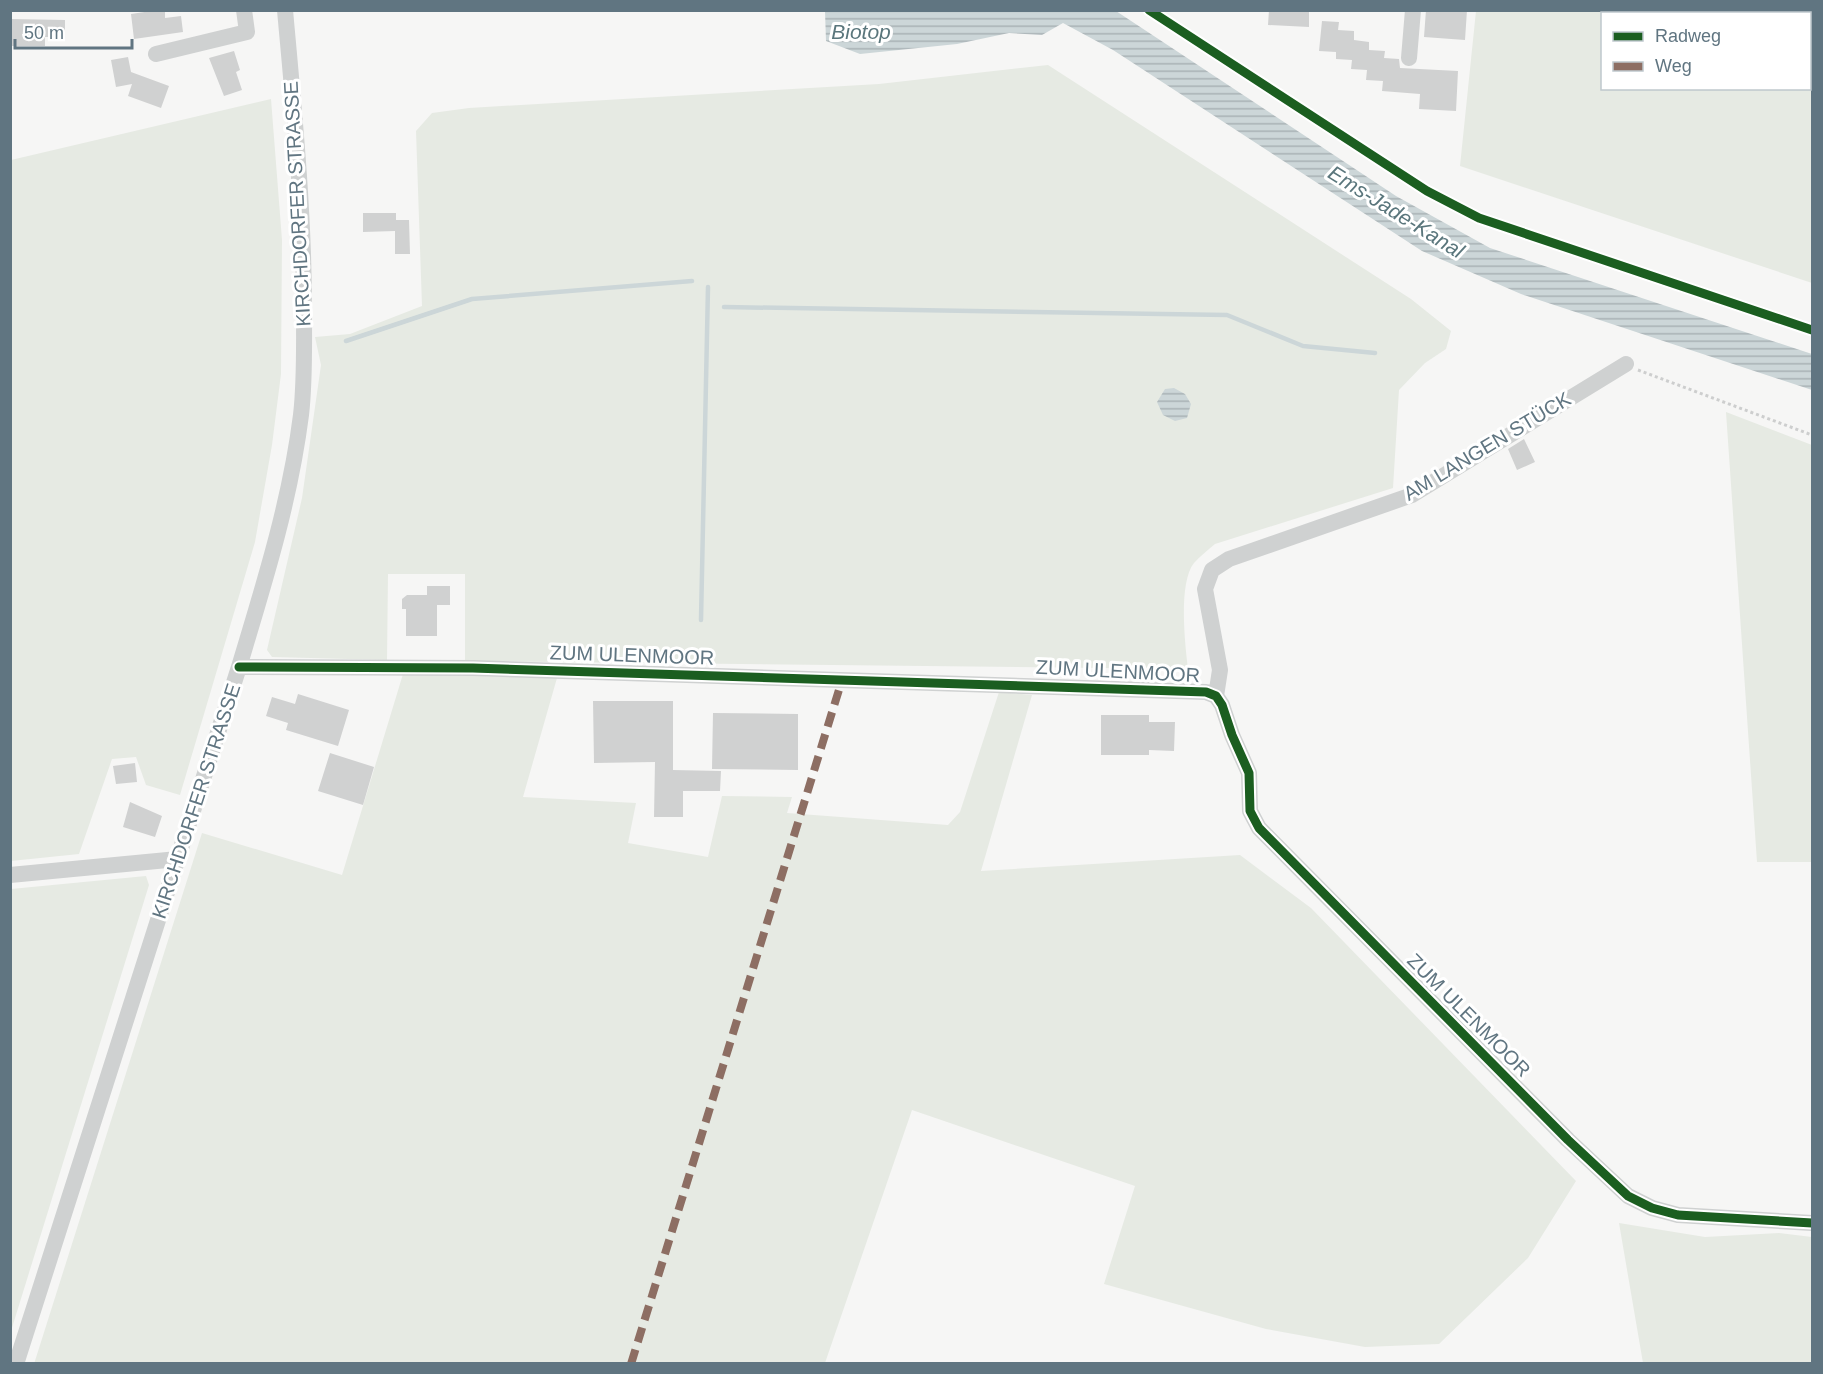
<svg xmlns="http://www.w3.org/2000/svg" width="1823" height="1374" font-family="Arial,sans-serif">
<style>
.green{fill:#e6eae3;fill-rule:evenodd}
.water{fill:url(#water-rules)}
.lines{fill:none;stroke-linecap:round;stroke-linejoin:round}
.stream{stroke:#ccd6d8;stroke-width:4.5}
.building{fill:#d0d1d1}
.path{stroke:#cdcece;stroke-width:3;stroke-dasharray:3 3;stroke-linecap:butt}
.minor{stroke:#cfd1d1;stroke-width:16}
.quiet{stroke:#8d6e63;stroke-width:8;stroke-dasharray:15 8;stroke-linecap:butt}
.cycleway-casing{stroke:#fff;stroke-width:13}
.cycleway{stroke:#1b5e20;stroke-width:9}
.labels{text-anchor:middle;stroke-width:6;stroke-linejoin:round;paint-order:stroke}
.street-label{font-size:20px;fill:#607581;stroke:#fff}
.water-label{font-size:21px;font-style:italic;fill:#5a767c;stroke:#fff}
</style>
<defs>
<pattern id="water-rules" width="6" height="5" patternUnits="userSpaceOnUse" patternTransform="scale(1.5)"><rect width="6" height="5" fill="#ccd6d8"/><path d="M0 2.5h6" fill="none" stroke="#a9b2b5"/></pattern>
</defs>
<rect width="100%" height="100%" fill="#f6f6f5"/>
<path class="green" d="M1476,11H1812V283L1460,166ZM1602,14H1810V88H1602Z
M1048,65L1411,299L1451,331L1446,349L1425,363L1399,390L1393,488L1215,544C1208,550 1200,556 1194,563C1178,583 1185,645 1188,669L465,661V574H388L387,660L272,657L267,650L302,498L321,365L315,337L350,334L422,306L416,131L432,113L469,108L879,84Z
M271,99L282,240L281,374L272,445L255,542L180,795L146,785L136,757L112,759L79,854L11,861V160Z
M1726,412L1812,445V862H1757Z
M403,674L557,678L523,797L636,803L628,843L708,857L722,796L792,797L787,813L948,825L960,812L999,692L1032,695L981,871L1240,855L1311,908L1576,1181L1528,1258L1439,1344L1365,1347L1266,1329L1104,1284L1135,1186L912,1110L825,1363L34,1364L202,833L342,875Z
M146,876L149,885L11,1331V889Z
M1619,1223L1705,1237L1779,1233L1812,1237V1363H1643Z"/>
<path class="water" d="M825,11H1116L1396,196L1490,248L1812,354V390L1521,294L1422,251L1113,50L1063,23L1042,35L1009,33L957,44L860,54L826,41Z
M1174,388L1185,394L1191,404L1187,418L1175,421L1163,415L1157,402L1165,389Z"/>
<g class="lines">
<path class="stream" d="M724,307L1227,315L1303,346L1375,353
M346,341L472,299L692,281
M701,620L708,287"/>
</g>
<path class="building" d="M158,10H165V18L181,16L183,32L134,39L131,14Z
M1269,10H1309V27L1268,25Z
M1426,10H1467L1465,40L1424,37Z
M12,19L65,20V37H45V46H12Z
M1322,21L1339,22L1338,30L1354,31V40L1369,42V50L1385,51L1384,58L1399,59L1400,68L1458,71L1456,111L1419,109L1420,94L1382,91L1383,81L1366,80L1367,70L1351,69L1352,60L1336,59V52L1319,51Z
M234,51L240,70L236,72L242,90L224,96L209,58Z
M128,57L131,72L169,86L161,108L128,96L132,84L116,87L111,60Z
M363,213H396V220H409L410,254H395V231L363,232Z
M1524,439L1535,462L1517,470L1508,449Z
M427,586H450V605H437V636H406V609H402V599L407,595H427Z
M298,694L349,710L338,746L286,730L288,723L266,716L272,697L295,704Z
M593,701H673V770L721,771L720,791H683V817H654L655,762L594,763Z
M713,713L798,714V770L712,769Z
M1101,715H1149V722H1175L1174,751L1149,750V755H1101Z
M330,753L374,767L363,805L318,791Z
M135,763L137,782L116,784L113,766Z
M130,802L162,816L155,837L123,827Z"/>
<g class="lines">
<path class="path" d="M1638,370L1812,435"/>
<path class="minor" d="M156,54L247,32L244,10
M1409,58L1413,10
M239,667L473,668L1206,692L1216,696L1222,705L1232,735L1249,773L1250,811L1259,828L1568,1140L1628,1196L1652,1208L1678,1215L1812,1223
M1216,696L1220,670L1205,589L1212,570L1229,559L1412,495L1626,364
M10,875L178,859
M16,1364L239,667C264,584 290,502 301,415C305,381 304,345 304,311C304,210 294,110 285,10"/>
<path class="quiet" d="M631,1364L842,680"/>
<defs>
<path id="cycleway" d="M1149,10L1427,191L1479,218L1812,330
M239,667L473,668L1206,692L1216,696L1222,705L1232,735L1249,773L1250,811L1259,828L1568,1140L1628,1196L1652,1208L1678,1215L1812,1223"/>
</defs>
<use href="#cycleway" class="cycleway-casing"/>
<use href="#cycleway" class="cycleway"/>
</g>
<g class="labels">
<g class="street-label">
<text transform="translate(297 204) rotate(-93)" y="7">KIRCHDORFER STRASSE</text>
<text transform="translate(1487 446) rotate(-31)" y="7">AM LANGEN STÜCK</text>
<text transform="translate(632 655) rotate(2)" y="7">ZUM ULENMOOR</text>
<text transform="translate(1118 671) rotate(3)" y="7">ZUM ULENMOOR</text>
<text transform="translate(196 801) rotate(-72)" y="7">KIRCHDORFER STRASSE</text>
<text transform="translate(1469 1015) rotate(45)" y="7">ZUM ULENMOOR</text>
</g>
<g class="water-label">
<text x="861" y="39">Biotop</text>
<text transform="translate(1396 212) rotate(32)" y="7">Ems-Jade-Kanal</text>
</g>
</g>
<rect width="1823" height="1374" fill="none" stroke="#607581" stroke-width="24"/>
<rect x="1601" y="12" width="210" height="78" fill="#ffffff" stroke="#bfc8cd" stroke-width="1.5"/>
<rect x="1613" y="32" width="30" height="9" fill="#1b5e20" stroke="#bfc8cd" stroke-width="1.5"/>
<text x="1655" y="42" font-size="18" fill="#607581">Radweg</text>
<rect x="1613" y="62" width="30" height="9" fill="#8d6e63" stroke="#bfc8cd" stroke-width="1.5"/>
<text x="1655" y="72" font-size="18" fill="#607581">Weg</text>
<path d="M15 39v9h117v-9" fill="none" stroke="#607581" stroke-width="3"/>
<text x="24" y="39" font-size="18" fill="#607581" stroke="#ffffff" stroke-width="4.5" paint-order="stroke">50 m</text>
</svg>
